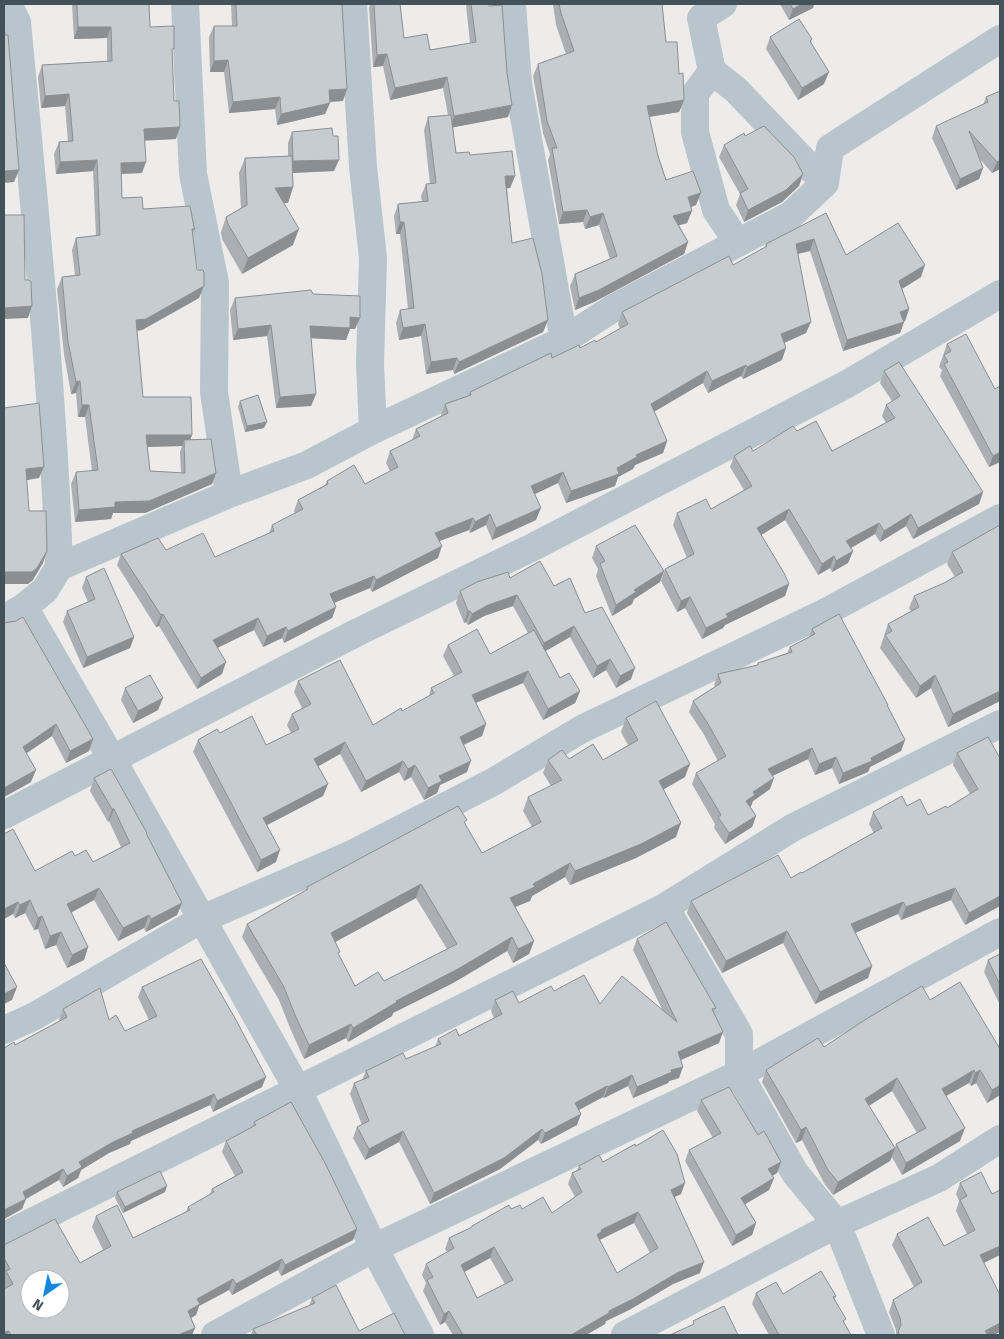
<svg xmlns="http://www.w3.org/2000/svg" width="1004" height="1339" font-family="'Fira Sans',sans-serif">
<style>
.lines{fill:none;stroke-linecap:round;stroke-linejoin:round}
.minor{stroke:#b8c5cc;stroke-width:28}
.wall{fill:#abafb3;fill-rule:evenodd}
.shaded-wall{fill:#8b8f92}
.building{fill:#c7ccd0;stroke:#8b8f92;fill-rule:evenodd}
</style>
<rect width="100%" height="100%" fill="#eeebeb"/>
<g class="lines">
<path class="minor" d="M8,4L17,22C34,204 53,385 59,567
M185,4L193,174L215,283L214,392L229,494
M353,4L363,167L373,258L370,364L373,430L307,465L229,494L59,567L45,590L24,607L112,759L298,1090L374,1248L420,1335
M512,4L518,83L564,340
M712,71L695,94V132L716,210L738,243
M825,183L830,148L1000,39
M373,430L564,340L612,309L791,215L825,183L736,90L712,71L701,18L723,4
M4,619L24,607
M4,815L358,632L533,547L847,384L1000,294
M665,907L739,1034V1074L795,1173L837,1224L881,1335
M4,1030L33,1017L202,919L352,854L493,782L582,729L822,614L1000,518
M4,1236L665,907L792,828L1000,724
M215,1335L374,1248L739,1074L1000,932
M625,1335L837,1224L939,1178L1000,1139"/>
</g>
<path class="wall" d="M72,4H149L150,27L172,56L176,139L145,140L142,173L121,174L122,198L143,209L195,229L192,235L199,298L142,330L137,331L143,397L192,435L190,440L216,473L212,484L145,513H113L111,519L75,522L71,484L76,472L92,471L85,417H78L76,393L71,394L64,354L57,289L62,277L75,275L72,250L76,238L96,236L93,171L56,174L54,154L59,142L68,141L65,106L41,108L38,77L42,65L107,61V38L74,39ZM182,446L180,452L181,473L150,471L147,447Z
M231,4H342L343,101L330,102L325,114L277,125L275,109L229,113L224,72H210L209,37L214,26H232Z
M370,4H374L404,38L430,50L470,43L466,5V4H489L508,117L453,127L456,153L470,155L515,176L510,188H507L512,243L548,320L543,332L454,374L453,370L426,374L421,336L399,340L396,323L400,310L408,309L400,234H396L394,216L398,204L422,202L421,196L426,184H430L424,130L428,117L448,115L443,88L390,100L383,66L373,67L369,8Z
M553,4H662L666,42L679,74L684,100L679,112L649,117L658,156L666,180L696,205L691,207L687,223L679,225L688,242L684,254L594,302L575,310L570,286L575,274L610,259L599,225L585,229L583,222L559,224L548,160L550,154L543,133L533,76L538,64L566,54L556,25Z
M780,4H814L813,8L789,20Z
M770,37L812,39L811,43L824,84L798,100L766,49Z
M1000,91V169L992,173L979,158L983,168L979,179L956,190L932,138L936,126L983,105L986,97Z
M292,132L334,171L293,173V187L288,203H283L293,245L242,274L222,239L221,232L226,217L241,208L239,173L245,158L288,156V143Z
M745,136L803,174L799,186L782,202L744,222L736,205L740,194L719,157L724,145Z
M826,213L846,255L921,277L902,289L909,309L905,321H904L900,333L843,351L810,251L798,254L806,333L784,343L782,360L743,379L741,376L708,393L703,383L654,411L667,441L663,453L635,465L633,469L618,477L615,486L566,503L558,483L534,494L536,520L492,540L486,525L470,533L469,530L440,541L438,558L372,592L370,588L334,603L336,607L332,618L284,643L282,638L263,647L254,630L217,648L222,674L197,689L159,626L156,627L117,565L121,554L166,550L215,557L269,533L272,525L295,513L294,511L298,500L325,485L327,481L365,484L390,471L386,463L390,451L412,440L416,429L441,416V415L445,404L468,396L470,392L552,358L596,342L620,329L618,324L622,312L733,265L765,248L766,244Z
M313,294L355,329H350L346,340L311,338L316,394L311,406L276,408L267,336L233,340L230,310L235,298Z
M947,344L995,389L1000,462L989,467L940,376L942,370L939,367Z
M884,371L983,492L979,504L913,539L906,526L880,542L875,534L851,548L853,551L848,563L832,572L830,568L818,575L785,520L761,535L789,584L785,596L725,625L723,628L702,639L685,608L677,612L661,581L665,569L687,558L673,525L677,513L711,509L744,490L730,467L734,456L753,451L797,431L832,451L886,423L882,416L886,405L892,401L880,383Z
M240,401L264,428L245,432L238,407Z
M1000,525V701L948,727L931,688L916,698L880,648L888,624L911,611L909,608L914,596L944,583L955,577L947,564L952,552Z
M596,546L664,571L660,582L634,599L632,604L612,616L596,576L598,569L592,558Z
M86,577L134,637L130,648L83,668L63,622L67,611L88,602L82,588Z
M510,578L554,586L585,613L631,679L616,688L606,670L593,678L570,637L546,651L560,678L580,691L575,703L543,720L523,683L476,703L486,724L482,736L464,745L467,772L440,785L437,793L424,800L411,777L404,781L399,772L361,792L340,754L318,766L328,784L323,796L267,825L276,862L257,872L193,752L198,740L220,733L266,745L291,733L287,725L292,714L302,708L294,692L298,681L373,725L402,711L429,696L431,688L454,676L443,656L448,645L490,654L528,633L513,606L484,616L468,625L466,622L464,623L456,603L460,591Z
M4,623L93,739L89,751L66,763L52,736L26,753L31,782L4,797Z
M812,629L887,706L905,740L901,751L870,767L868,772L839,784L832,768L815,775L808,759L772,776L770,789L753,801L751,806L750,807L756,816L752,827L725,844L714,828L715,824L692,784L696,773L718,761L703,733L689,712L693,701L715,687L714,685L718,674L757,665L758,663L787,653L790,647L809,637Z
M125,688L158,710L133,723L121,700Z
M626,718L685,777L663,789L676,837L636,858L570,885L565,877L532,896L530,901L515,907L534,941L529,954L513,963L507,951L453,983L393,1013L392,1016L348,1042L346,1038L304,1059L290,1028L279,1000L242,937L247,924L305,891L307,887L465,824L482,853L532,827L523,811L528,797L551,786L543,773L548,760H603L628,745L621,732ZM416,898L447,949L384,981L355,986L339,956L335,942Z
M988,737L1000,906L965,925L951,900L901,920L898,914L855,933L872,966L868,978L815,1004L783,943L722,973L687,913L691,901L791,878L802,873L874,833L869,824L873,812L907,806L928,815L947,808L970,794L953,765L957,753Z
M94,778L146,835L182,903L177,915L146,932L144,928L118,941L94,900L71,913L88,947L84,960L67,968L56,945L45,949L38,929L34,930L25,913L15,918L13,914L4,919V834L35,871L75,856L93,862L121,847L109,821L108,822L90,791Z
M637,939L716,1008L714,1013L719,1043L681,1060L679,1078L669,1081L668,1083L633,1098L628,1086L604,1098L603,1097L579,1110L577,1125L541,1144L538,1140L500,1169L430,1204L399,1142L365,1160L353,1138L357,1127L362,1125L350,1094L354,1083L362,1080L366,1071L406,1059L435,1047L438,1039L459,1036L494,1018L491,1011L495,1000L519,1003L554,991L600,1004L662,1009L633,950Z
M1000,954V1005L984,972L988,960Z
M142,987L262,1087L213,1112L210,1105L131,1141L130,1144L109,1153L81,1170L78,1178L63,1187L59,1180L26,1199L22,1209L4,1219V1048L15,1045L60,1021L59,1020L63,1009L109,1020L125,1031L149,1020L138,997Z
M930,1000L1000,1095L987,1103L976,1083L971,1086L969,1083L946,1096L960,1141L902,1175L892,1157L890,1161L833,1195L824,1183L802,1140L796,1143L762,1082L766,1070L824,1047ZM892,1091L917,1133L896,1144L895,1148L869,1106Z
M701,1100L758,1135L781,1162L777,1173L772,1176L774,1178L769,1190L745,1204L756,1223L752,1235L732,1246L685,1161L689,1150L713,1138L697,1111Z
M254,1122L357,1229L353,1240L281,1276L278,1270L232,1295L229,1290L199,1306L196,1315L191,1318L195,1328L192,1335H4V1289L5,1288L4,1285V1245L80,1263L103,1250L92,1227L96,1216L133,1238L186,1212L188,1207L210,1194L212,1189L235,1176L222,1152L226,1141L253,1126Z
M636,1146L681,1194L674,1197L700,1273L673,1284L629,1310L606,1321L605,1324L586,1335H453L445,1322L440,1325L423,1291L426,1283L422,1275L426,1264L447,1252L445,1249L449,1238L471,1228L472,1226L511,1209H522L552,1213L575,1197L568,1184L572,1173L577,1170L579,1166L603,1162ZM634,1223L650,1253L617,1273L600,1240ZM490,1258L505,1284L477,1298L464,1272Z
M981,1172L984,1263L994,1335H896V1330L889,1312L893,1300L914,1287L892,1245L897,1234L944,1246L967,1234L956,1211L959,1201L956,1194L960,1183Z
M117,1192H165L123,1213L115,1198Z
M756,1293L836,1296L835,1299L845,1324L851,1335H769L752,1304Z
M312,1298L359,1331L405,1335H251L253,1329L309,1306Z"/>
<path class="shaded-wall" d="M33,4H70L33,5Z
M802,4H814L813,8L789,20L793,9Z
M78,27H111L107,38L74,39Z
M387,54L383,66L373,67L377,55Z
M228,60L224,72H210L214,61Z
M829,72L824,84L798,100L802,88Z
M447,77L443,88L390,100L395,88Z
M347,89L343,101L324,102L329,90Z
M69,94L65,106L41,108L45,96Z
M280,97L275,109L229,113L233,102Z
M684,100L679,112L642,118L647,106Z
M330,103L325,114L277,125L281,114Z
M512,105L508,117L450,128L454,116Z
M180,127L176,139L140,141L144,129Z
M97,160L93,171L56,174L60,162Z
M339,160L334,171L289,173L293,161Z
M1000,160V169L992,173L997,162Z
M146,162L142,173L116,174L121,163Z
M983,168L979,179L956,190L960,179Z
M19,170L14,182L4,183V171Z
M803,174L799,186L782,202L744,222L748,210Z
M505,176H515L510,188L501,189Z
M293,187L288,203H269L275,188Z
M701,193L696,205L684,210L688,197Z
M587,210L583,222L559,224L563,212Z
M692,211L687,223L669,228L673,216Z
M603,213L599,225L585,229L590,217Z
M400,222H404L400,234H396Z
M299,229L293,245L242,274L248,258Z
M814,239L810,251L792,255L796,244Z
M688,242L684,254L594,302L575,310L579,298Z
M925,265L921,277L895,293L899,281Z
M204,286L199,298L142,330L132,331L136,320Z
M32,306L28,318L4,319V308Z
M909,309L905,321L896,324L900,312Z
M350,317L360,318L355,329H350L346,340L306,338L310,326Z
M548,320L543,332L454,374L459,362Z
M811,322L806,333L777,346L781,334Z
M904,322L900,333L843,351L847,340Z
M425,324L421,336L399,340L403,328Z
M271,325L267,336L233,340L238,329Z
M786,348L782,360L743,379L747,367Z
M457,358L453,370L426,374L431,362Z
M746,365L741,376L708,393L712,381Z
M707,371L703,383L647,416L651,404Z
M80,381L76,393L71,394L76,382Z
M316,394L311,406L276,408L280,397Z
M82,405H89L85,417H78Z
M267,422L264,428L245,432L247,426Z
M146,435H192L188,446L184,440L182,446L142,447Z
M667,441L663,453L635,465L633,469L618,477L615,486L566,503L571,491L617,468L636,455Z
M1000,452V462L989,467L993,456Z
M44,467L39,478L22,481L26,469Z
M563,472L558,483L527,498L531,486Z
M216,473L212,484L145,513H113L111,519L75,522L79,510L115,502Z
M983,492L979,504L913,539L918,528Z
M541,508L536,520L492,540L496,528Z
M789,509L785,520L753,540L757,528Z
M490,514L486,525L470,533L475,522Z
M911,514L906,526L880,542L884,531Z
M473,518L469,530L431,544L435,533Z
M879,523L875,534L842,553L846,541Z
M442,546L438,558L372,592L376,580Z
M47,551L43,563L33,580L28,584H4V572Z
M853,551L848,563L832,572L836,561Z
M834,556L830,568L818,575L822,564Z
M664,571L660,582L634,599L632,604L612,616L616,605L634,590Z
M374,576L370,588L326,606L330,594Z
M789,584L785,596L725,625L723,628L702,639L706,628L726,614Z
M517,595L513,606L484,616L468,625L472,614L488,605Z
M690,597L685,608L677,612L681,601Z
M336,607L332,618L284,643L288,631Z
M468,611H470L466,622L464,623Z
M163,614L159,626L156,627L161,615Z
M258,618L254,630L209,652L213,640Z
M574,626L570,637L540,654L544,643Z
M286,627L282,638L263,647L267,636Z
M134,637L130,648L83,668L87,657Z
M610,659L606,670L593,678L597,666Z
M226,662L222,674L197,689L201,678Z
M635,668L631,679L616,688L620,676Z
M528,671L523,683L468,706L472,695Z
M935,675L931,688L916,698L920,686Z
M580,691L575,703L543,720L548,709Z
M1000,691V701L948,727L953,714Z
M163,698L158,710L133,723L138,711Z
M56,724L52,736L18,759L23,747Z
M486,724L482,736L456,748L460,737Z
M93,739L89,751L66,763L70,751Z
M905,740L901,751L870,767L868,772L839,784L843,773Z
M345,742L340,754L310,771L314,759Z
M812,748L808,759L764,780L768,769Z
M836,757L832,768L815,775L819,764Z
M403,761L399,772L361,792L366,781Z
M471,761L467,772L440,785L437,793L424,800L428,788L439,776Z
M690,764L685,777L654,795L659,781Z
M415,765L411,777L404,781L408,769Z
M36,770L31,782L4,797V788Z
M774,778L770,789L753,801L751,806L742,812L746,801L753,792Z
M328,784L323,796L259,829L263,818Z
M112,809H114L109,821L108,822Z
M756,816L752,827L725,844L729,833Z
M681,823L676,837L636,858L570,885L575,871Z
M280,850L276,862L257,872L261,860Z
M570,863L565,877L532,896L530,901L505,911L510,898Z
M421,884L416,898L326,947L331,933Z
M99,888L94,900L62,917L67,904Z
M955,888L951,900L901,920L906,907Z
M1000,896V906L965,925L969,913Z
M30,900L25,913L15,918L20,905Z
M18,902L13,914L4,919V909Z
M903,902L898,914L846,937L851,924Z
M182,903L177,915L146,932L151,919Z
M149,915L144,928L118,941L123,928Z
M42,916L38,929L34,930L38,918Z
M787,931L783,943L722,973L726,961Z
M61,932L56,945L45,949L50,936Z
M512,937L507,951L453,983L393,1013L392,1016L348,1042L353,1028L396,1001Z
M534,941L529,954L513,963L518,949Z
M88,947L84,960L67,968L72,955Z
M872,966L868,978L815,1004L820,992Z
M17,987L12,1000L4,1004V994Z
M351,1024L346,1038L304,1059L309,1045Z
M723,1032L719,1043L674,1063L678,1052Z
M683,1067L679,1078L669,1081L668,1083L633,1098L637,1087L671,1070Z
M974,1070L969,1083L937,1101L942,1089Z
M980,1070L976,1083L971,1086L975,1073Z
M632,1075L628,1086L604,1098L608,1087Z
M266,1077L262,1087L213,1112L217,1101Z
M897,1078L892,1091L860,1111L865,1099Z
M1000,1085V1095L987,1103L992,1090Z
M607,1086L603,1097L571,1114L575,1103Z
M214,1094L210,1105L131,1141L130,1144L109,1153L81,1170L78,1178L63,1187L67,1176L79,1162L132,1131Z
M581,1114L577,1125L541,1144L545,1133Z
M806,1127L802,1140L796,1143L801,1130Z
M965,1128L960,1141L902,1175L906,1163Z
M542,1129L538,1140L500,1169L430,1204L434,1193Z
M403,1131L399,1142L365,1160L369,1149Z
M895,1148L890,1161L833,1195L838,1182Z
M781,1162L777,1173L764,1181L768,1169Z
M63,1169L59,1180L22,1201L26,1199L22,1209L4,1219V1210L23,1192Z
M774,1178L769,1190L737,1209L741,1198Z
M685,1183L681,1194L667,1201L671,1190Z
M167,1186L165,1192L123,1213L125,1207Z
M638,1212L634,1223L599,1240L597,1235L601,1230Z
M756,1223L752,1235L732,1246L736,1235Z
M357,1229L353,1240L281,1276L285,1265Z
M1000,1246V1255L976,1267L980,1255Z
M494,1247L490,1258L457,1276L461,1265Z
M282,1259L278,1270L232,1295L236,1284Z
M704,1262L700,1273L673,1284L629,1310L606,1321L605,1324L586,1335H571L609,1311L677,1273Z
M233,1279L229,1290L199,1306L196,1315L184,1322L188,1311L197,1299Z
M449,1311L445,1322L440,1325L444,1314Z
M1000,1323V1332L994,1335H984L985,1331Z
M195,1328L192,1335H178Z
M9,1331L7,1335H4L5,1332Z"/>
<path class="building" d="M77,4H149L150,27L174,26V49H172L174,101H179L180,127L144,129L146,162L121,163L122,198L142,197L143,209L190,206L194,227L195,229H192L197,270H203L204,273V286L146,319L136,320L143,397H191L192,435H146L150,471L185,473L184,440L211,439L216,473L149,501L115,502V507L79,510L76,472L98,470L89,405H82L80,381L76,382L68,342L62,277L80,275L76,238L100,235L97,160L60,162L59,142L73,141L69,94L45,96L42,65L112,61L111,27H78Z
M236,4H342L347,89L329,90L330,103L281,114L280,97L233,102L228,60L214,61V26H237Z
M374,4H400L404,38L427,34L430,50L476,42L471,4H489V6L502,5L507,73L512,105L454,116L447,77L395,88L387,54L377,55Z
M559,4H662L666,42H677L679,74L683,73L684,100L647,106L658,156L666,180L693,171L701,193L688,197L692,211L673,216L688,242L599,290L579,298L575,274L617,256L603,213L590,217L587,210L563,212L552,148H557L547,121L538,64L574,51L561,13Z
M790,4H802L793,9Z
M799,19L812,39L810,41L829,72L802,88L770,37Z
M4,27L5,35H8L19,170L4,171Z
M1000,91V160L997,162L969,131L983,168L960,179L936,126L988,102L986,97Z
M451,115L456,153L469,152L470,155L512,151L515,176H505L512,243L533,238L542,274L548,320L459,362L457,358L431,362L425,324L403,328L400,310L414,308L404,222H400L398,204L428,201L426,184L436,183L428,117Z
M764,126L794,157L803,174L786,190L748,210L740,193L748,189L724,145L744,133L745,136Z
M332,128L333,136H338L339,160L293,161L292,132Z
M292,156L293,187L275,188L299,229L248,258L228,224L226,217L247,205L245,158Z
M826,213L846,255L898,223L925,265L899,281L909,309L900,312L904,322L847,340L814,239L796,244L811,322L781,334L786,348L747,367L746,365L712,381L707,371L651,404L667,441L636,455L637,457L617,468L619,474L571,491L563,472L531,486L541,508L496,528L490,514L475,522L473,518L435,533L442,546L376,580L374,576L330,594L336,607L288,631L286,627L267,636L258,618L213,640L226,662L201,678L163,614L161,615L121,554L158,538L166,550L203,533L215,557L274,531L272,525L303,509L298,500L328,484L327,481L354,465L365,484L398,467L390,451L420,436L416,429L448,413L445,404L471,395L470,392L551,353L552,358L579,345L580,348L595,340L596,342L628,324L622,312L624,311L729,256L733,265L767,246L766,244Z
M4,215H24L25,280H29L31,282L32,306L4,308Z
M311,290L313,294L360,296V318L350,317V328L310,326L316,394L280,397L271,325L238,329L235,298Z
M966,334L995,389L1000,386V452L993,456L944,364L948,362L944,355L951,351L947,344Z
M899,362L983,492L918,528L911,514L884,531L879,523L846,541L853,551L836,561L834,556L822,564L789,509L757,528L784,573L789,584L726,614L728,617L706,628L690,597L681,601L665,569L694,554L677,513L706,499L711,509L752,486L734,456L750,446L753,451L793,426L797,431L816,421L832,451L895,418L886,405L900,396L884,371Z
M258,395L267,422L247,426L240,401Z
M39,403L44,467L26,469L29,511H46L47,551L37,568L32,572H4V408Z
M635,525L664,571L634,590L636,592L616,605L600,564L605,561L596,546Z
M1000,525V691L953,714L935,675L920,686L885,635L892,631L888,624L919,607L914,596L944,583L963,572L952,552Z
M540,561L554,586L570,578L585,613L602,607L635,668L620,676L610,659L597,666L574,626L544,643L517,595L488,605L472,614L470,611H468L460,591L477,582L508,572L510,578Z
M104,568L134,637L87,657L67,611L95,599L86,577Z
M839,614L888,705H887L905,740L871,758L872,761L843,773L836,757L819,764L812,748L768,769L774,778L753,792L755,795L746,801L756,816L729,833L718,817L721,815L696,773L726,756L707,722L693,701L721,683L718,674L758,665V663L792,652L790,647L815,634L812,629Z
M23,617L93,739L70,751L56,724L23,747L36,770L4,788V623L16,621Z
M477,629L490,654L534,630L560,678L569,673L580,691L548,709L528,671L472,695L486,724L460,737L471,761L439,776L442,781L428,788L415,765L408,769L403,761L366,781L345,742L314,759L328,784L263,818L280,850L261,860L198,740L217,729L220,733L252,716L266,745L299,729L292,714L311,704L298,681L340,660L373,725L401,708L402,711L434,693L431,688L462,672L448,645Z
M150,675L163,698L138,711L125,688Z
M656,701L690,764L659,781L681,823L641,844L575,871L570,863L533,884L535,887L510,898L534,941L518,949L512,937L458,969L396,1001L397,1002L353,1028L351,1024L309,1045L295,1015L284,987L247,924L308,889L307,887L458,806L467,820L464,822L482,853L541,822L528,797L562,780L548,760L562,750L569,759L593,744L603,760L638,740L626,718ZM421,884L457,944L384,981L378,972L355,986L338,953L340,952L331,933Z
M988,737L1000,758V896L969,913L955,888L906,907L903,902L851,924L872,966L820,992L787,931L726,961L691,901L778,855L791,878L801,872L802,873L882,828L873,812L902,796L907,806L920,799L928,815L946,806L947,808L978,789L957,753Z
M111,769L147,833H146L182,903L151,919L149,915L123,928L99,888L67,904L88,947L72,955L61,932L50,936L42,916L38,918L30,900L20,905L18,902L4,909V834L13,829L35,871L72,851L75,856L86,850L93,862L130,843L114,809H112L94,778Z
M666,922L716,1008L712,1009L723,1032L678,1052L683,1067L671,1070L672,1072L637,1087L632,1075L608,1087L607,1086L575,1103L581,1114L545,1133L542,1129L504,1158L434,1193L403,1131L369,1149L357,1127L369,1121L354,1083L369,1077L366,1071L403,1053L406,1059L441,1044L438,1039L456,1029L459,1036L502,1014L495,1000L513,991L519,1003L551,986L554,991L584,975L600,1004L622,976L677,1022L637,939Z
M1000,954V985L988,960Z
M201,959L236,1020L266,1077L217,1101L214,1094L132,1131L133,1133L113,1142L79,1162L82,1167L67,1176L63,1169L23,1192L26,1199L4,1210V1048L14,1042L15,1045L67,1017L63,1009L100,988L109,1020L116,1015L125,1031L157,1016L142,987Z
M4,963L17,987L4,994Z
M960,982L1000,1049V1085L992,1090L980,1070L975,1073L974,1070L942,1089L965,1128L906,1163L896,1144L926,1128L897,1078L865,1099L895,1148L838,1182L828,1170L806,1127L801,1130L766,1070L818,1038L824,1047L863,1021L922,986L930,1000Z
M729,1087L758,1135L764,1131L781,1162L768,1169L774,1178L741,1198L756,1223L736,1235L689,1150L721,1133L701,1100Z
M291,1102L325,1163L357,1229L285,1265L282,1259L236,1284L233,1279L197,1299L200,1304L188,1311L195,1328L178,1335H11L9,1331L5,1332L4,1331V1289L13,1284L6,1271L10,1269L4,1258V1245L55,1219L80,1263L111,1246L96,1216L117,1205L133,1238L190,1210L188,1207L214,1192L212,1189L243,1172L226,1141L256,1125L254,1122ZM30,1279H60V1309H30Z
M663,1130L677,1154L685,1183L671,1190L704,1262L677,1273L633,1299L609,1311V1313L571,1335H463L449,1311L444,1314L427,1280L433,1277L426,1264L454,1248L449,1238L472,1227V1226L509,1205L511,1209L520,1205L522,1209L543,1197L552,1213L582,1192L572,1173L581,1169L579,1166L599,1155L603,1162L635,1144L636,1146ZM638,1212L658,1248L617,1273L597,1235L602,1231L601,1230ZM494,1247L513,1280L477,1298L461,1265Z
M160,1171L167,1186L125,1207L117,1192Z
M981,1172L992,1194L1000,1190V1246L980,1255L1000,1295V1323L985,1331L988,1335H900L898,1332L901,1325L900,1318L893,1300L922,1282L897,1234L928,1217L944,1246L975,1230L960,1200L967,1196L960,1183Z
M821,1271L836,1296L833,1297L846,1319L843,1321L851,1335H779L756,1293L776,1282L783,1294Z
M336,1285L359,1331L394,1313L405,1335H257L253,1329L315,1303L312,1298Z
M724,1306L738,1335H670L694,1324L693,1321Z"/>
<rect width="1004" height="1339" fill="none" stroke="#435159" stroke-width="10"/>
<g transform="translate(45 1294) rotate(213)"><circle r="24" fill="#ffffff" stroke="#b4b9bd"/>
<path d="M0-4L9 19L0 12L-9 19Z" fill="#1288e0"/>
<text y="-8" font-size="14" font-weight="bold" text-anchor="middle" fill="#435159">N</text>
</g>
</svg>
